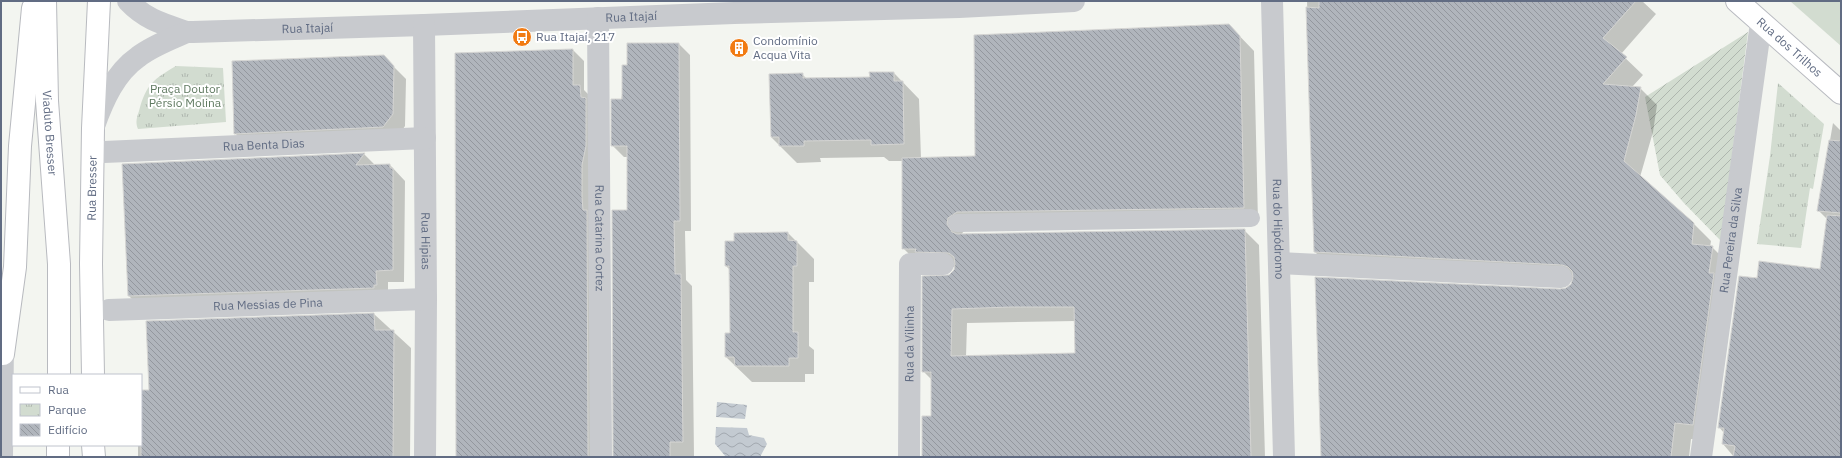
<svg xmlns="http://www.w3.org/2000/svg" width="1842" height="458" font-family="'IBM Plex Sans',sans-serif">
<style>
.park{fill:url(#park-tufts)}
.garden{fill:url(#garden-furrows)}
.pitch{fill:#d2dcd0}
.water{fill:url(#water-waves)}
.shadow{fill:#0003;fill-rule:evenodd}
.building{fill:url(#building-back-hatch);stroke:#d5d5d3;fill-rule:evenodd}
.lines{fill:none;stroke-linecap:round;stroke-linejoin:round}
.secondary-casing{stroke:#b8bac0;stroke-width:24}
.primary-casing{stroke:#b8babf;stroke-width:24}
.pedestrian{stroke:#c8cace;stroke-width:18}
.minor{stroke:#c8cace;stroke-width:22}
.tertiary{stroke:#c8cace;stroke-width:22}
.secondary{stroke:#fff;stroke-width:22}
.primary{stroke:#fff;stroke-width:22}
.labels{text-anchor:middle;stroke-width:4;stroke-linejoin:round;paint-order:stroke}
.street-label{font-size:12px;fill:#616c83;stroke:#fff}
.poi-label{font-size:12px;fill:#616c83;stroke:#fff;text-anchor:start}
.park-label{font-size:12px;fill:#607a61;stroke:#fff}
</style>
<defs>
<pattern id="park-tufts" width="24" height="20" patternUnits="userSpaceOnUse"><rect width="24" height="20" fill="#d2dcd0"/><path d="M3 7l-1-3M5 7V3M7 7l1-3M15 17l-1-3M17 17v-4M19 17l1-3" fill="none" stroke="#aeb6ae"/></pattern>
<pattern id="garden-furrows" width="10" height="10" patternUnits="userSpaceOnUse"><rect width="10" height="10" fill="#d2dcd0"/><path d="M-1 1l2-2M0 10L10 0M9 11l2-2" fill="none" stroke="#aeb6ae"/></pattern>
<pattern id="water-waves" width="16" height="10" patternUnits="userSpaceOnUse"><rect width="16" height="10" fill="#c3cad1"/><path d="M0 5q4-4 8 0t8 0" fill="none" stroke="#a2a8af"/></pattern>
<pattern id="building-back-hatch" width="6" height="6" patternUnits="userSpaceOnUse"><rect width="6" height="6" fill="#b0b5bc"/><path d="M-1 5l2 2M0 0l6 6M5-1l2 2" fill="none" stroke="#93979e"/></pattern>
</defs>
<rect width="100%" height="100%" fill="#f3f5f0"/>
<path class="park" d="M176,66L223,68L226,122L138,129C135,122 137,117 139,111C146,84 154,79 176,66Z
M1778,83L1824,124L1813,189L1810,188L1801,248L1757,244L1770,156Z"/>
<path class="garden" d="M1748,32L1721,241L1683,202L1660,175L1645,97Z"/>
<path class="pitch" d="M1790,1H1841V46Z"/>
<path class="water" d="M717,402L747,405L745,419L716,417Z
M716,427L747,428L749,435L764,438L767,444L760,457H726L715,444Z"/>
<path class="shadow" d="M1307,1H1642L1656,14L1621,54L1643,75L1632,87L1640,88L1657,105L1653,132L1640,177L1694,224L1711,241L1710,247H1712L1729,264L1710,441L1691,439L1689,457H1322L1560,290L1567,289L1572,285L1573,281L1332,269L1315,252Z
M1229,25L1254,51L1258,222L972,227L963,232L962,234L1244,230L1259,245L1265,457H923L932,417V380L923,371L949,276L955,270L956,267L931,266L918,263L903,248V161H889L884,157L820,158L821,162L797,163L771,137L802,74L807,79L871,78L894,73L919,99L921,159L976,157ZM1076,321V353L966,357L967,323Z
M679,44L690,55L691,231H685L686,280L692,286L694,457H614L628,211V157H624L612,145L628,65Z
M573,50L584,61V90L591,97L599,457H457Z
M383,56L406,79L405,126L396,139L247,146L235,133Z
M1833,123L1841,131V457H1734L1723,444L1724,433L1719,427L1758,279L1821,270L1828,220L1818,210Z
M364,154L375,165H390L405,181L404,282H388V296L141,308L129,296L123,165Z
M788,233L814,259V282H809V346L814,350V374H805V382H752L726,357L731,334L730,270L726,266L735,242Z
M374,314L411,348L410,457H138V445H141V391H150Z"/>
<path class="building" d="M1319,1H1636L1603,38L1627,57L1603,84L1641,87L1636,115L1624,161L1694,223L1692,244L1713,246L1709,273H1714L1693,425L1675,423L1671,457H1321L1315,277L1560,289L1566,288L1571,284L1573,277L1572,271L1568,267L1562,265L1314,252L1306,7L1319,8Z
M1229,24L1240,36L1244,208L957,212L948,218L947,224L952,232L957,234L1245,229L1251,457H922V416H931V372H922V276L949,275L954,270L955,264L954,257L949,253L915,252L916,249H902V158L975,156L974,35ZM1011,307H1074L1075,353L951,356L952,309Z
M627,43H679L680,221H674L675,274H681L683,442H670V457H613L612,210H627V146H611V99H622V65H627Z
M573,49V85H580L581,97L586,98V146L582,165V197L583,210H587L588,457H456L455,53Z
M384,55L394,66L393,114L383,127L234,134L232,61Z
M869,72H894V81H903L904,144L871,145V140L804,141V146H779V137H771L769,74L803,73V78L870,77Z
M1829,140L1841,141V213L1817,211Z
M365,153L356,165L390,164V168H393V270L376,271L377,285H374V288L128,296L122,164Z
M1827,215L1841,216V457H1733L1735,446L1722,444L1724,428H1718L1739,276L1757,278L1759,261L1820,269Z
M788,232V240L797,241V266H793V332H798V358H789V366H735L734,357H725V333H730L729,266H725V241H734V233Z
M374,313L375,330H394L393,457H141V390H149L146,321Z"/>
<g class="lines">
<defs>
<g id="secondary">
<path id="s9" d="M1737,1L1841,93"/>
</g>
<g id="primary">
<path id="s10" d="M45,1L47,101L59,264V375"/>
<path d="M3,354L15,267L20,146L33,8"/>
<path id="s11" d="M93,375L91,264L93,128L99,1"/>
<path d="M93,445L94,457"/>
<path d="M58,457V445"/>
</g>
</defs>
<use href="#secondary" class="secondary-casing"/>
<use href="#primary" class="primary-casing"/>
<path class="pedestrian" d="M957,223L1251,218"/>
<g class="minor">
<path id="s1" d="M128,1C146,20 163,24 187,32H193L424,25L734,13L959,7L1074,1"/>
<path id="s2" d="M1272,1L1284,457"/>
<path id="s3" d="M598,18L601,457"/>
<path id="s4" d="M424,25L426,299L425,457"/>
<path d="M94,126C103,101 115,73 138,57C152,46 171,39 187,32"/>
<path id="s5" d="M104,152L425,138"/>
<path d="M1279,263L1561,277"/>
<path id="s6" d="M109,310L426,299"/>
<path id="s7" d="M909,457L910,264H943"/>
<path id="s8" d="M1701,457L1761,23"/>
</g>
<path class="tertiary" d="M2,457L3,334"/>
<use href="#secondary" class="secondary"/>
<use href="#primary" class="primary"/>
</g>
<defs>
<symbol id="bus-disc" viewBox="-11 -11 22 22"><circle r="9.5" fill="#f17b13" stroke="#fff"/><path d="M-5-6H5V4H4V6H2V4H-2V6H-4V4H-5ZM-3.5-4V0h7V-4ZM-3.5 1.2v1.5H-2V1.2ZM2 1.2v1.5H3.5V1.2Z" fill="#fff"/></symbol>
<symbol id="building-disc" viewBox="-11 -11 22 22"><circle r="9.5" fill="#f17b13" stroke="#fff"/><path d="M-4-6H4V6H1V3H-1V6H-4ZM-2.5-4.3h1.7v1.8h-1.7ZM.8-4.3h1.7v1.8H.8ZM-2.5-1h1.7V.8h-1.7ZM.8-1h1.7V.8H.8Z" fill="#fff"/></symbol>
</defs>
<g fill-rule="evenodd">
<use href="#bus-disc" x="511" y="26" width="22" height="22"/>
<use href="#building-disc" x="728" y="37" width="22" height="22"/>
</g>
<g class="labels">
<g class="street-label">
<text dy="4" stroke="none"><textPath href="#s1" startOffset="512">Rua Itajaí</textPath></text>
<text dy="4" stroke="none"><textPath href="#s1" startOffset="188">Rua Itajaí</textPath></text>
<text dy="4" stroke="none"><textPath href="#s9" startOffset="70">Rua dos Trilhos</textPath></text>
<text dy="4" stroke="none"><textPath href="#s10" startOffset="132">Viaduto Bresser</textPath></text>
<text dy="4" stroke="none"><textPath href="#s5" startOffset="160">Rua Benta Dias</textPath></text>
<text dy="4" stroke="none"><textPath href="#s11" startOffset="187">Rua Bresser</textPath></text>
<text dy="4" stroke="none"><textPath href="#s2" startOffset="228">Rua do Hipódromo</textPath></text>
<text dy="4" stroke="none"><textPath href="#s3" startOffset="220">Rua Catarina Cortez</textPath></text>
<text dy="4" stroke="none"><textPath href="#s8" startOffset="219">Rua Pereira da Silva</textPath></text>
<text dy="4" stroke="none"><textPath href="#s4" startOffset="216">Rua Hipias</textPath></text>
<text dy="4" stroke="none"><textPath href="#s6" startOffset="159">Rua Messias de Pina</textPath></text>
<text dy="4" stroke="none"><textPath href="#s7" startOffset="113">Rua da Vilinha</textPath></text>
</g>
<g class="poi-label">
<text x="536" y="41">Rua Itajaí, 217</text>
<text x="753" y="45">Condomínio<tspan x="753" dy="14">Acqua Vita</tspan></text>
</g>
<g class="park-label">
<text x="185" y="93">Praça Doutor<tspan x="185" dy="14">Pérsio Molina</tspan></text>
</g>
</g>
<rect width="1842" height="458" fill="none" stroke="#616c83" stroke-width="4"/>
<rect x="12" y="374" width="130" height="72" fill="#ffffff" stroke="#c0c4cd"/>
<rect x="20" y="387" width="20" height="6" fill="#ffffff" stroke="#c0c4cd"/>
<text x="48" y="394" font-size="12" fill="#616c83">Rua</text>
<rect x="20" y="404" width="20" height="12" fill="url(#park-tufts)" stroke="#c0c4cd"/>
<text x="48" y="414" font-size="12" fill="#616c83">Parque</text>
<rect x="20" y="424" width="20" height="12" fill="url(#building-back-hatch)" stroke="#c0c4cd"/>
<text x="48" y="434" font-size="12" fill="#616c83">Edifício</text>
</svg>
